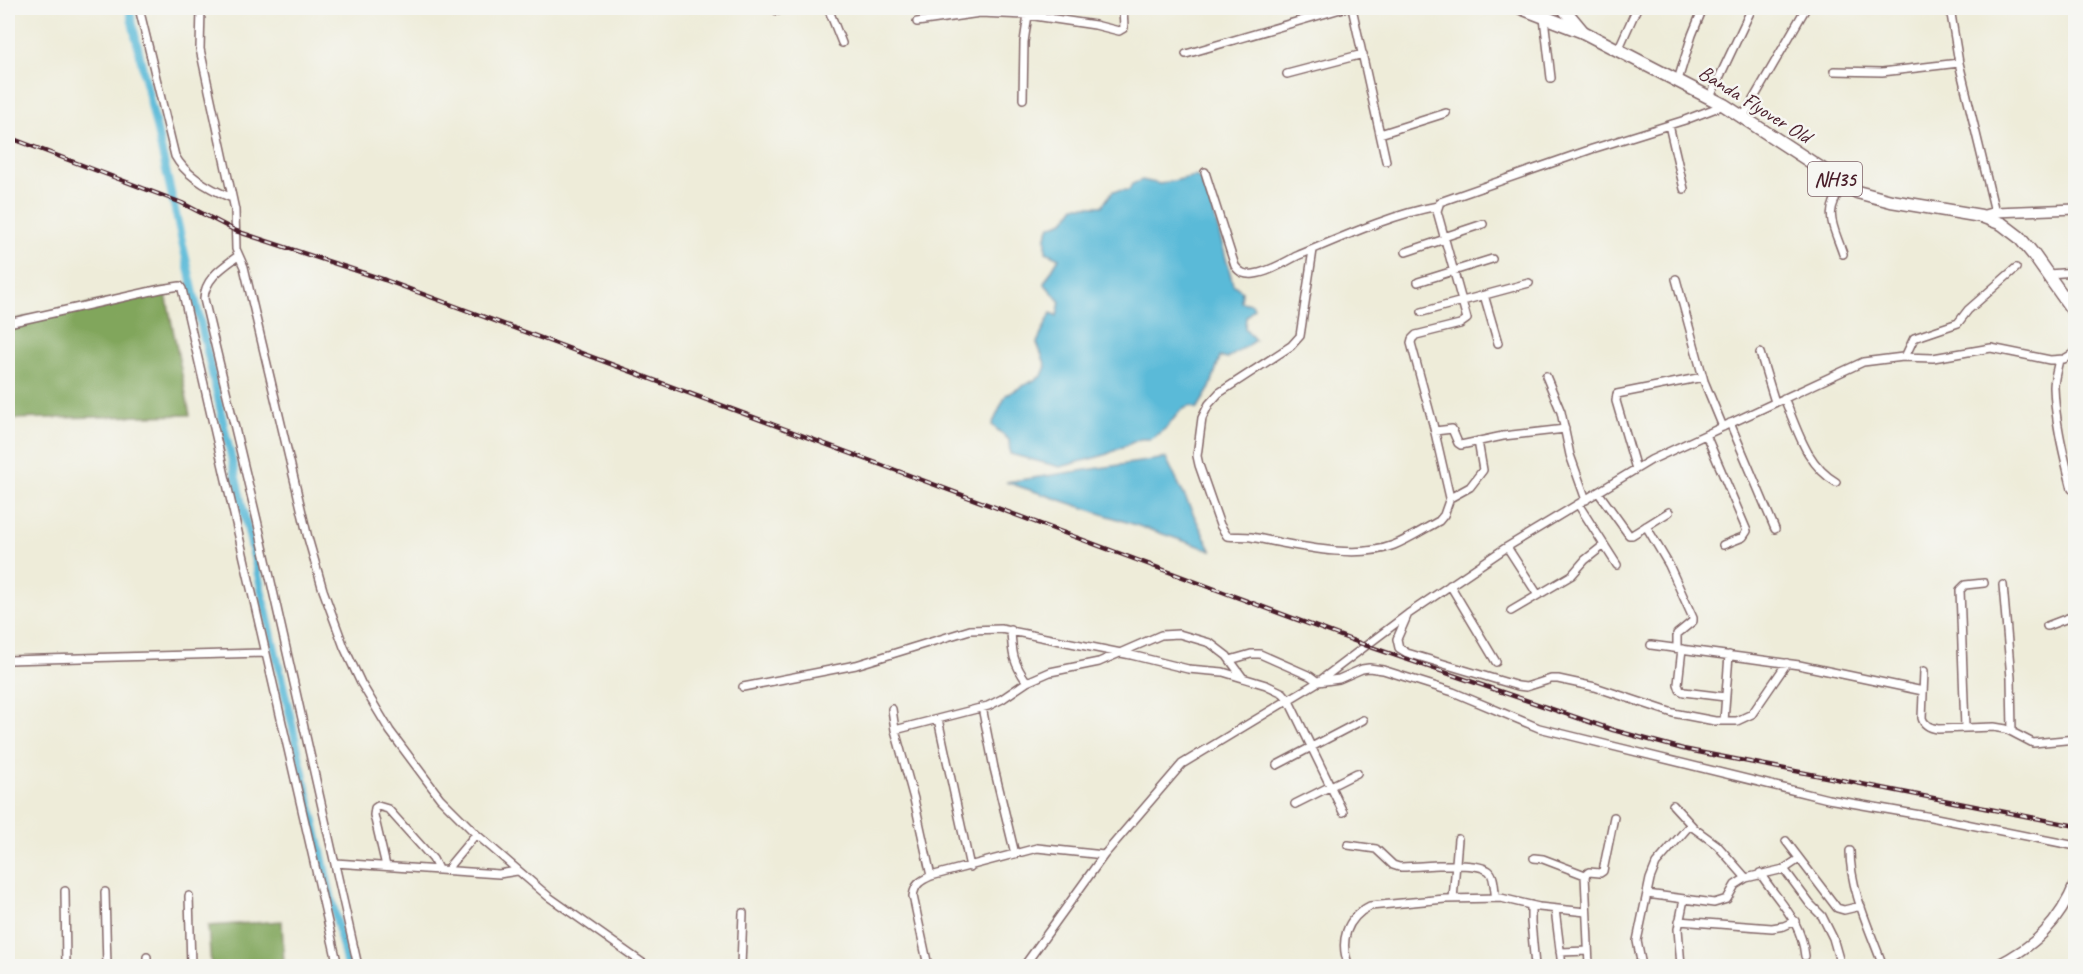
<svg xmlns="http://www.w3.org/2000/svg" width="2083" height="974" font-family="Caveat,sans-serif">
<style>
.forest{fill:#81a65c;stroke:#666244;stroke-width:1.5}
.water{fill:#5abad8;stroke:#526c82;stroke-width:1.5}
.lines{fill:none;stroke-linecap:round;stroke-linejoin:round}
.canal{stroke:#5abad8;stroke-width:8}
.minor-casing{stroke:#836768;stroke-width:10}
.tertiary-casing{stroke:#836768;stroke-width:12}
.primary-casing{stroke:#836768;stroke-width:15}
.trunk-casing{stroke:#836768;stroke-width:15}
.minor{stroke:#fff;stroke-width:7}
.tertiary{stroke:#fff;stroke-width:9}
.primary{stroke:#fff;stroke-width:12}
.trunk{stroke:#fff;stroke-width:12}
.rail-casing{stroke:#4a1f2b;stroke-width:4.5}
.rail{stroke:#f6f6f2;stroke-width:2;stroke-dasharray:7;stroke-linecap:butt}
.labels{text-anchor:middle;stroke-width:5;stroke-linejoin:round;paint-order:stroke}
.shield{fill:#f6f6f2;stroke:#7e6067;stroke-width:1.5}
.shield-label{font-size:20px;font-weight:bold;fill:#4a1f2b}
.street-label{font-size:21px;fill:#4a1f2b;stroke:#f6f6f2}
</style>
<rect width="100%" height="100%" fill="#f6f6f2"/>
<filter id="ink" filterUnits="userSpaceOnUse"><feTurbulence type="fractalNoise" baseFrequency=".0167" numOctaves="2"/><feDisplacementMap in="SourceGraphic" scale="12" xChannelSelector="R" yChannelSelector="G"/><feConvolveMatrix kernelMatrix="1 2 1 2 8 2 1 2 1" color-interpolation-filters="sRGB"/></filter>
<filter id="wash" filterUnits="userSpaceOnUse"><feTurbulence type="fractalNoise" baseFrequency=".008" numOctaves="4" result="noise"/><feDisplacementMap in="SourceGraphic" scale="24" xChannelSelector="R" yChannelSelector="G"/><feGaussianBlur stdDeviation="1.35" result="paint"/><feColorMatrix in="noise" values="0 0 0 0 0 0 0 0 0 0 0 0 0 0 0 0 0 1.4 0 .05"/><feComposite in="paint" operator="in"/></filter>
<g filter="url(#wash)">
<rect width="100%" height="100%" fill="#eeecd9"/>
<path class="forest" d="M165,289L190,415L8,419V321Z
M282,921L284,966H211L208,926Z"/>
<path class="water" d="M1195,176L1205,181L1202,187L1205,189L1210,200L1233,284L1242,291L1241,302L1252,304L1254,308L1246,317L1245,328L1255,340L1227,359L1220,357L1210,388L1197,409L1190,406L1181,410L1166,428L1151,439H1140L1105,455L1060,467L1010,454L1009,440L992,425L1006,395L1042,376L1046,366L1037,343L1051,313L1057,316L1060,302L1044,283L1059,258L1046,252V236L1050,226L1064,221L1075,206H1102L1113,191L1129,190L1132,184L1142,180L1160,184Z
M1166,458L1211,550L1006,482Z"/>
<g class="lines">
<path class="canal" d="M129,8L347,966"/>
</g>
</g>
<g filter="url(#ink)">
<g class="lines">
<defs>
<path id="minor" d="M139,8L175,156C186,176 212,190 232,198
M201,8L200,49L235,210L236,249L244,267L308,538L323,590L344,647L361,683L390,731L440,798L476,834L549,897L647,966
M828,8L842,43
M1352,8L1386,161
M1950,8L1959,63L1995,212
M777,11L788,8
M1544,18L1551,78
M917,22L980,13L1028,15L1095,25L1119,31L1124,28L1123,8
M1618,50L1637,8
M1186,54L1344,8
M1834,71L1882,72L1959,63
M1287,74L1363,54
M1678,80L1692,35L1703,8
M1710,97L1752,8
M1023,99L1024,42L1029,8
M1743,117L1806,8
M1669,125L1684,189
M1380,134L1446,113
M1205,172L1235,266C1240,273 1245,275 1254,274C1269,272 1283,263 1297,256C1340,238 1392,214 1438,206
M1444,237L1483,224
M1313,250L1300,336L1291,346L1219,393L1209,404L1202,418L1197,456L1199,465L1220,525L1227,536C1235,537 1243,536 1251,537C1291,544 1354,561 1394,545C1409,539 1424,529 1439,521L1444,515L1450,498L1433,424L1411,343L1412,339L1416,335L1460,324L1467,319L1437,211L1440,202L1592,149L1685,120L1724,105
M1406,252L1445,239
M1843,254C1832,222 1823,214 1844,184
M238,256C223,267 204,279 204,299L257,520L358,966
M2048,274L2076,272
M1676,279L1704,381L1723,427
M1418,282L1492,259
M1484,295L1498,343
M1422,312L1529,283
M8,323L161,289L180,286L182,289L338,966
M1760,353L1775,402
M1905,357L1914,338L1958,323L1968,310L2016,268
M2059,360C2057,369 2054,379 2054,387C2055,422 2064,456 2072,489
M1546,376L1561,412L1570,455L1586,500
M1784,398C1797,428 1806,465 1836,482
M1730,423L1775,529
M1435,431L1452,429L1458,443L1461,445L1503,436L1565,429
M1706,435L1747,531L1743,537L1723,545
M1636,469L1616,401L1617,394L1703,377
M1598,492L1629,535H1632L1669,512
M1450,498L1470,487L1483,470L1478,441
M1578,504L1617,565
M1646,526L1669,565L1693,618V621L1677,634V648
M1507,547L1538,595
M1450,585L1496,662
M2003,585L2011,678L2012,732
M1511,611L1572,575L1585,560L1604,545
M1407,616L1397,639L1399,648L1407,653L1518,686L1526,687L1551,679H1558L1595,687L1673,713L1715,721H1737L1752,714L1787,663
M2047,626L2076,615
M1011,630C1012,653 1013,663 1027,682
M1651,645L1799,665L1923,691
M1682,649L1678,684L1680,690L1684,692L1725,697
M8,660L265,653
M1230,660L1251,654H1260L1310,676L1318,682L1339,679L1362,669L1369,668L1383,670L1453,692L1539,728L1828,799L1926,816L2076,846
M1924,671L1922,718C1924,726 1931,728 1938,729L1994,727L2006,729L2033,743L2076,739
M743,687L856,665L970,630L1001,629L1131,655L1188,669L1223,672L1266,685L1283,693L1288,699L1343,812
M982,707L994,768L1015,854
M892,709L895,730L914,799L931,876
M938,719L970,867
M1724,721L1729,655
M1965,728L1960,590L1965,585L1984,583
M895,730L988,706L1002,699L1027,682L1050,672L1099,662L1161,635L1179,634L1210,643L1227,656L1243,678
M1277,765L1363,720
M1295,804L1357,773
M1673,805L1695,829L1717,845L1746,878
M1786,841L1837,908L1844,910L1861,906
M1348,845L1376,849L1393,865L1399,867C1418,867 1476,860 1489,871C1495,876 1494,891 1496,898
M1850,851C1850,890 1870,930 1883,966
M1534,858L1543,859L1585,875
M335,863L499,874L517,871
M386,866L374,815L375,808L378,806L388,809L433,859L438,869
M1784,869L1810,904L1822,916L1833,938L1841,966
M448,870L451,864L476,834
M1760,873C1779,903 1801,919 1805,956
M65,891L66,966
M105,892L107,966
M1647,894L1714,903L1727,899L1735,885L1746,878L1784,869L1799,859
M189,896L191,966
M1453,899L1458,839
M1531,905V922L1535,966
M1555,909L1562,966
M1679,921L1772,928L1784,926L1795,921
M1560,952L1588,951
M147,957V966
M741,966L743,913
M928,966L913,896C915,884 920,881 931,876L1037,848L1104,855
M1024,966L1104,855L1182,764L1318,682L1408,614L1507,547L1651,460L1863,362L1903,357L1933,358L1991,348L2050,360L2064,359L2076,352
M1349,966C1339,942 1346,918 1370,906L1445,899L1501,898L1539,907L1586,912
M1589,966L1585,875L1589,872L1600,873L1603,871L1614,817
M1642,966L1637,941L1650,879L1656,864L1690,825
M1681,966L1678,929L1684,899"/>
<path id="tertiary" d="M1981,216L1995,212L2076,209
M1995,966C2035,946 2059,924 2076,881"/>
<path id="primary" d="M1563,8L1583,32"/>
<path id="trunk" d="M1521,8L1583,32L1724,105L1857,192L1891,201L1981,216L2002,224L2019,237L2033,254L2076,315"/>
</defs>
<use href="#minor" class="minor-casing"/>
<use href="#tertiary" class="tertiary-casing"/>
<use href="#primary" class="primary-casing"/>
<use href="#trunk" class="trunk-casing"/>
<use href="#minor" class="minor"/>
<use href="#tertiary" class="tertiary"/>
<use href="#primary" class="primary"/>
<use href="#trunk" class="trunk"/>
<defs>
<path id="rail" d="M8,137L182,203L236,231L385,280L1365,645L1613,730L1683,749L2076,826"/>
</defs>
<use href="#rail" class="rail-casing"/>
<use href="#rail" class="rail"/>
</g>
</g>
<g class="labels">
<rect class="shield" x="1808" y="162" width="54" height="34" rx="4.5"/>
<g class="shield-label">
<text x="1835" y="186">NH35</text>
</g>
<g class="street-label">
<text transform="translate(1755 104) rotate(32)" y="7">Banda Flyover Old</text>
</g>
</g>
<rect width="2083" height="974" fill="none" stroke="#f6f6f2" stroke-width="30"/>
</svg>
